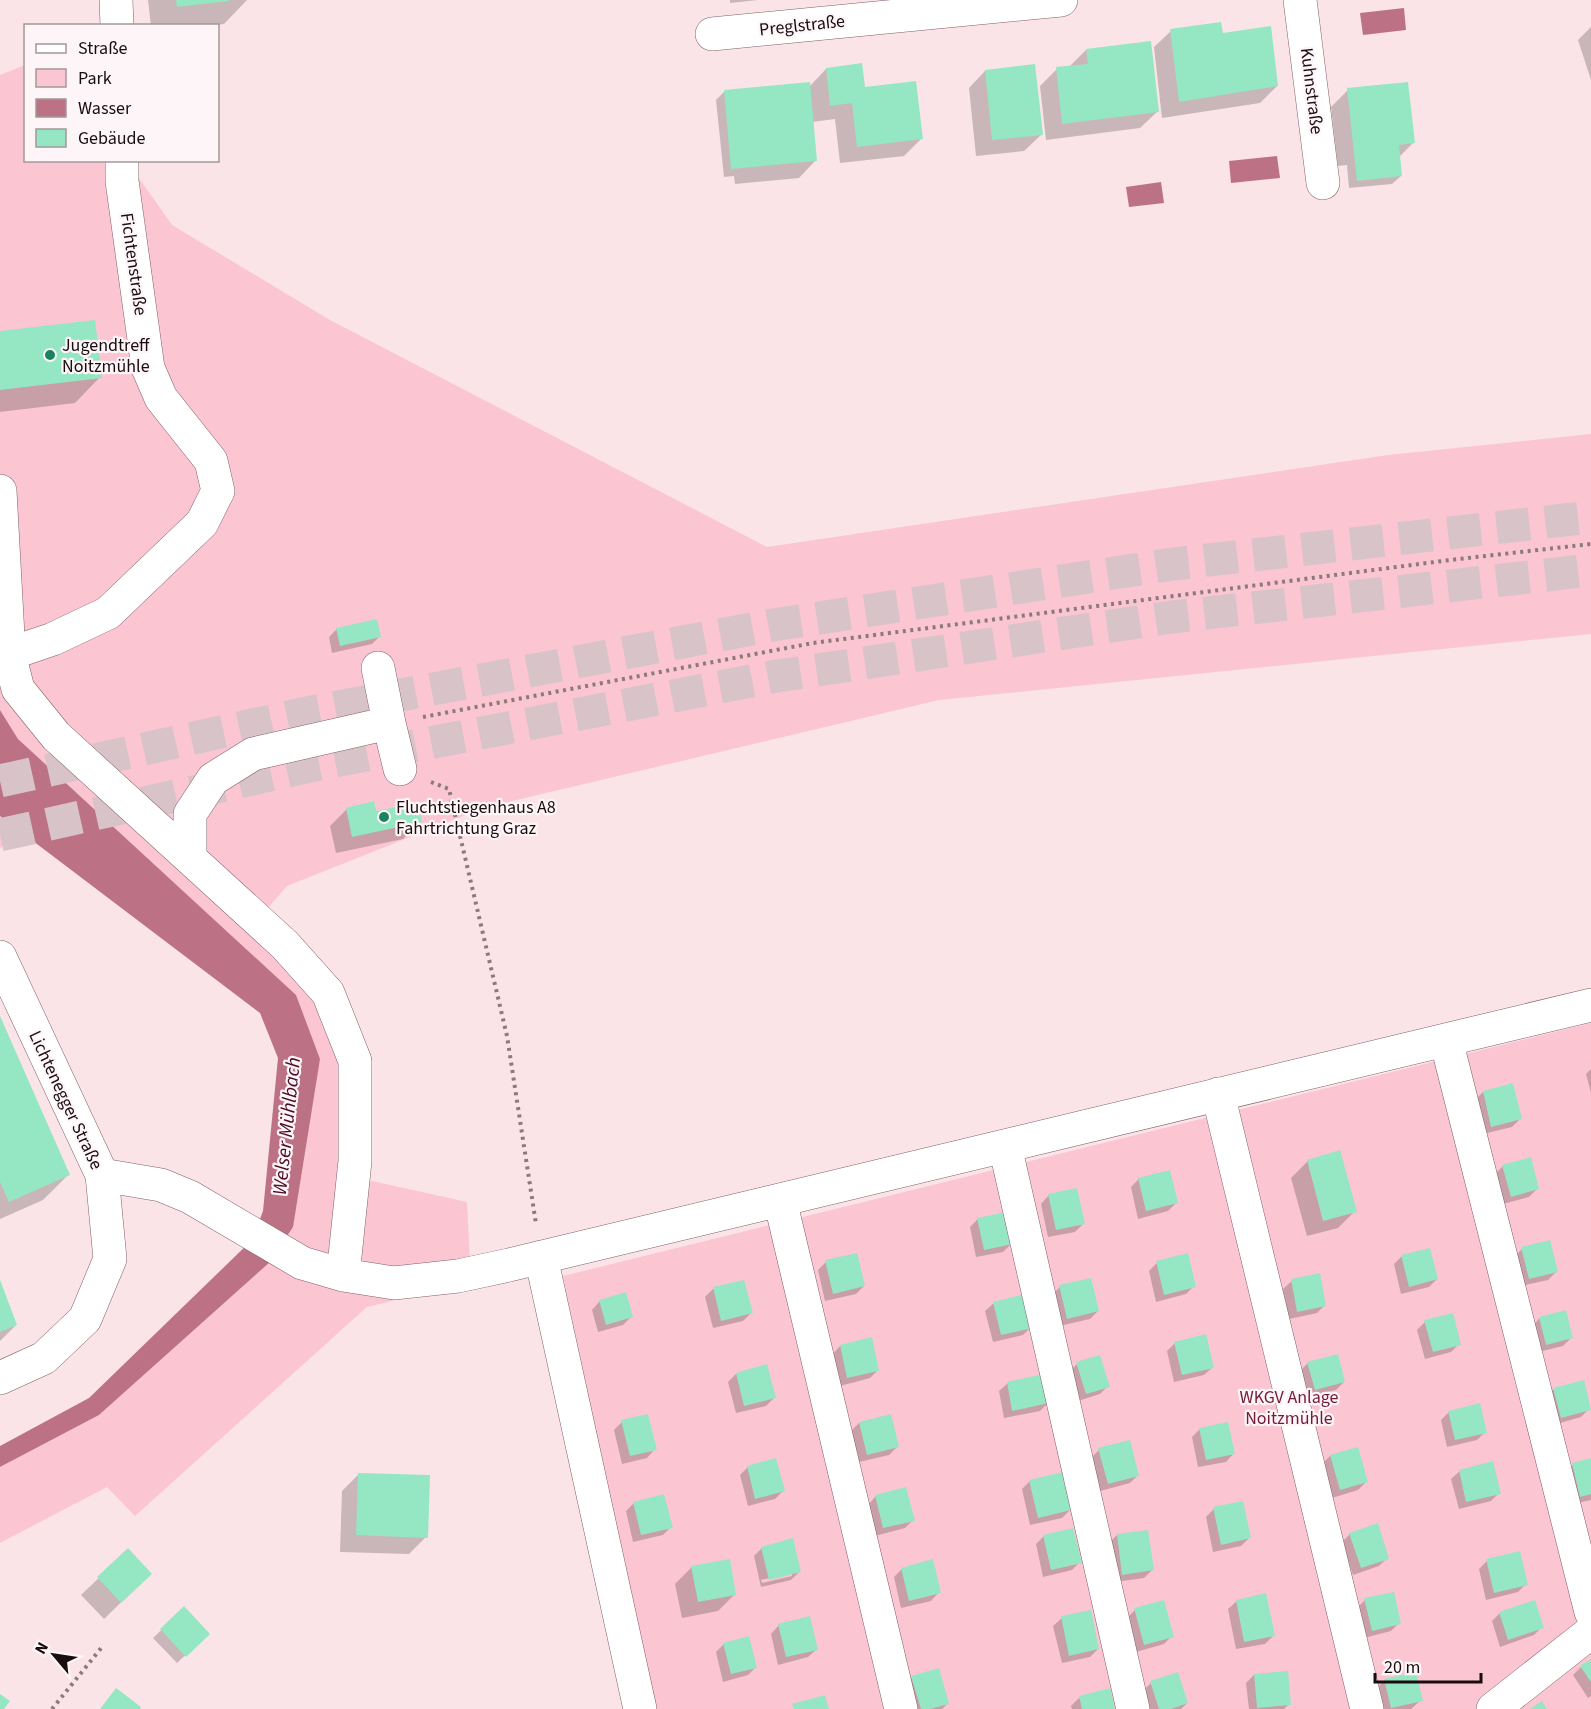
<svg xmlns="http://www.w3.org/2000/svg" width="1591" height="1709" font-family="'Source Sans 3',sans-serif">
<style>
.green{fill:#fbc6d1}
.water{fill:#bc7284}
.shadow{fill:#0003;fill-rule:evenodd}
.building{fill:#95e6c2}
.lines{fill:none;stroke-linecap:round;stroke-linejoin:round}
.highway-tunnel{stroke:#d8c4c8;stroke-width:33;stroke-dasharray:33 16;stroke-linecap:butt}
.minor-casing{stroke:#7f6067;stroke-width:34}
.path{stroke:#8b7a7d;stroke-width:4;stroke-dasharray:3 4.5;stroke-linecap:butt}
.minor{stroke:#fff;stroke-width:33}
.poi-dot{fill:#1a8460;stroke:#fdf5f7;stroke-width:2}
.labels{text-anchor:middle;stroke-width:4.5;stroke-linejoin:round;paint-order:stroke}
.street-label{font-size:18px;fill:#190d10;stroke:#fdf5f7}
.poi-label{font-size:18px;fill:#190d10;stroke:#fdf5f7;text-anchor:start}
.park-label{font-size:18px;fill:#741b3a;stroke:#fdf5f7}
.water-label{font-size:20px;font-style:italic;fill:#4d0923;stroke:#fdf5f7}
</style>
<rect width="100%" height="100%" fill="#fae4e8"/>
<path class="green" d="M25,65L26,160L127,161L172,225L330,320L767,547L1388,455L1591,434V634L939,700L483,808L287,886L252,926L342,1032L345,1175L467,1202L471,1282L367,1307L135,1516L107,1487L0,1543V1467L99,1415L270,1262L320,1059L18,739L0,710V75Z
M0,816L18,830L0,849Z
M1591,1023V1709H655L563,1276Z"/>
<path class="water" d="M1404,8L1406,30L1363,35L1360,13Z
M1277,156L1280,178L1231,183L1229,161Z
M1161,182L1164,203L1129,207L1126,187Z
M0,710L18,739L296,995L320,1059L293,1227L270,1262L99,1415L0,1467V1446L89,1398L252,1240L263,1211L278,1058L260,1013L0,816Z"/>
<path class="shadow" d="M148,0H247L224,24L208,26H151Z
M730,0H758L730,3Z
M1591,27V80L1578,40Z
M1171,31L1222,35L1277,86L1260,103L1162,118L1154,47Z
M1086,50L1157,112L1140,128L1046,140L1040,86L1057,69L1069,67Z
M826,69L864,88L921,139L904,156L840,163L835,119L812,122L815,161L799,178L735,184L734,176L724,177L716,100L724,92L809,87Z
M985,71L1041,135L1024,151L976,156L969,88Z
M1348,90L1413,143L1399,157L1401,176L1392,184L1349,188L1347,165L1338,166L1331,107Z
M0,333L100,377L75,403L0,412Z
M337,629L380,636L372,644L332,653L329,637Z
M347,809L375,813L420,822L403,839L336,853L330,826Z
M0,1020L68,1175L43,1200L0,1219Z
M1591,1069V1093L1586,1074Z
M1483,1092L1520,1119L1512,1127L1483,1134L1475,1100Z
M1308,1161L1355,1211L1338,1228L1307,1236L1291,1178Z
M1503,1166L1537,1189L1529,1197L1503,1204L1495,1174Z
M1139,1179L1176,1203L1168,1211L1138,1219L1131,1187Z
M1049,1195L1083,1224L1075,1232L1048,1237L1041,1204Z
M978,1219L1011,1244L1003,1252L976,1257L970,1227Z
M1522,1249L1557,1271L1548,1280L1521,1286L1514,1257Z
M1402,1256L1437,1279L1429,1287L1401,1294L1394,1264Z
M826,1262L864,1286L856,1294L825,1301L818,1270Z
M1157,1263L1194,1286L1186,1294L1156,1302L1149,1271Z
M1292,1281L1325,1305L1317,1313L1289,1319L1283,1289Z
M743,1282L751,1313L743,1321L713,1328L705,1297L713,1289Z
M0,1283L16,1325L0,1341Z
M1060,1287L1098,1311L1090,1319L1059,1326L1052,1295Z
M600,1301L631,1317L623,1325L598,1332L592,1310Z
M994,1303L1031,1327L1023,1335L993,1342L985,1311Z
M1540,1318L1571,1338L1563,1346L1538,1352L1532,1326Z
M1425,1322L1459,1344L1451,1352L1425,1359L1417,1330Z
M870,1339L878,1370L870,1378L840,1386L832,1355L840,1346Z
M1175,1343L1213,1367L1204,1375L1174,1382L1167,1351Z
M1308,1363L1344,1382L1336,1390L1307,1397L1300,1371Z
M1077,1364L1108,1386L1100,1394L1078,1401L1069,1372Z
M736,1374L774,1398L766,1406L736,1413L728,1382Z
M1008,1383L1048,1403L1040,1411L1004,1418L999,1391Z
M1554,1389L1589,1409L1581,1417L1553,1425L1545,1397Z
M1449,1412L1485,1432L1477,1440L1447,1447L1441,1420Z
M622,1422L655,1449L647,1458L622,1464L614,1430Z
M859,1423L897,1447L889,1455L859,1462L851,1431Z
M1200,1429L1234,1453L1226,1462L1198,1467L1192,1437Z
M1357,1449L1366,1482L1358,1490L1332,1498L1322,1464L1330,1456Z
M1099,1450L1138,1475L1130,1483L1100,1491L1091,1458Z
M1591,1460V1500L1572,1504L1565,1473L1573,1465Z
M748,1467L783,1491L775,1499L748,1506L740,1475Z
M1460,1471L1499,1493L1491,1501L1459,1509L1451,1479Z
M359,1474L426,1537L409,1554L340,1552L342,1491Z
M1030,1481L1070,1510L1062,1518L1030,1525L1022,1489Z
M876,1496L913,1520L905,1528L875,1536L868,1505Z
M634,1503L671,1527L663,1535L633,1542L626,1511Z
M1214,1509L1249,1538L1241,1546L1213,1552L1206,1517Z
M1350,1534L1387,1558L1379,1566L1353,1575L1342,1542Z
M1117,1535L1152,1570L1144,1578L1115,1582L1109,1543Z
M1044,1536L1080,1562L1072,1570L1043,1577L1036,1544Z
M762,1548L799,1572L791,1580L761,1587L754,1556ZM792,1573V1576L762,1583L761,1580Z
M128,1550L150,1574L104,1619L81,1595Z
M1487,1561L1526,1584L1518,1592L1486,1600L1479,1569Z
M692,1567L735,1594L718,1611L682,1618L675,1584Z
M902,1569L939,1592L931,1601L901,1608L894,1577Z
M1365,1600L1399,1623L1391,1631L1364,1638L1357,1608Z
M1237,1601L1273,1636L1265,1644L1236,1649L1228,1609Z
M184,1608L208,1634L177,1663L153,1638Z
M1135,1610L1172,1636L1164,1644L1136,1652L1127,1618Z
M1500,1613L1542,1627L1534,1635L1500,1647L1492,1621Z
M1062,1618L1098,1649L1090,1657L1062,1663L1053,1626Z
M779,1625L817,1649L808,1657L778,1665L771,1634Z
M724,1644L756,1667L748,1675L723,1682L716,1652Z
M1591,1661V1696L1588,1698L1573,1675L1581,1667Z
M1254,1675L1289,1704L1284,1709H1249L1246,1683Z
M912,1678L948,1703L942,1709H911L904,1686Z
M1385,1680L1421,1700L1411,1709H1381L1377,1688Z
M1151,1683L1187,1703L1181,1709H1149L1143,1691Z
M1079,1698L1113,1709H1072L1071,1706Z"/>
<path class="building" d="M176,0H229V1L177,7Z
M1221,22L1223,33L1271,26L1278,86L1179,102L1170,29Z
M1151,41L1159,112L1062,124L1056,67L1088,64L1086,49Z
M862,63L865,87L916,81L923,139L857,147L852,103L830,106L826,68Z
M1035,64L1043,135L992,140L985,70Z
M810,82L817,161L731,169L724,90Z
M1408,82L1415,143L1399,145L1402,176L1357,181L1347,88Z
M95,320L102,378L0,390V331Z
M377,619L381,637L340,646L336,628Z
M374,801L376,811L417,803L422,822L352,837L346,808Z
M0,1016L70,1175L9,1202L0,1182Z
M1513,1083L1522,1119L1491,1127L1483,1091Z
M1340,1150L1357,1212L1323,1221L1307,1160Z
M1531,1157L1539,1189L1511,1197L1502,1165Z
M1170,1170L1178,1203L1146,1211L1138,1178Z
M1077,1188L1085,1224L1056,1230L1048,1194Z
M1006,1212L1013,1244L984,1250L977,1218Z
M1550,1240L1558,1272L1529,1279L1521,1247Z
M1430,1248L1438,1279L1409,1287L1401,1255Z
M857,1253L865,1286L833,1294L825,1260Z
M1188,1253L1196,1287L1164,1295L1156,1261Z
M1320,1273L1326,1306L1297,1312L1291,1279Z
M1091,1278L1099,1311L1067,1319L1059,1285Z
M0,1280L17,1325L0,1332Z
M744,1280L753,1313L721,1321L713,1287Z
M626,1292L633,1317L606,1325L599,1300Z
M1025,1294L1033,1328L1001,1335L993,1302Z
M1566,1310L1573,1338L1546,1345L1539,1317Z
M1453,1313L1461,1345L1433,1352L1424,1320Z
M1206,1334L1214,1368L1182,1375L1174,1342Z
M872,1337L879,1371L847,1378L840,1345Z
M1338,1354L1345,1382L1315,1390L1307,1362Z
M1100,1355L1110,1387L1086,1394L1076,1362Z
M767,1364L776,1398L744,1406L736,1373Z
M1044,1374L1049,1403L1012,1411L1007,1382Z
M1584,1380L1591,1410L1561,1418L1553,1388Z
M1480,1403L1487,1433L1455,1440L1448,1411Z
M648,1414L657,1450L630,1456L621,1420Z
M891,1414L899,1447L867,1455L859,1422Z
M1228,1422L1235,1454L1206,1460L1199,1428Z
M1130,1440L1139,1476L1108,1484L1098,1448Z
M1358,1447L1368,1482L1340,1490L1330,1455Z
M776,1458L785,1491L755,1499L747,1466Z
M1591,1458V1494L1580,1497L1572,1463Z
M1493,1461L1501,1494L1466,1502L1459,1470Z
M1063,1472L1071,1510L1038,1518L1029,1480Z
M358,1473L430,1475L428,1538L356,1535Z
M906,1487L915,1521L883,1528L875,1495Z
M664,1494L673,1528L641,1535L633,1502Z
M1243,1501L1251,1538L1221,1545L1213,1507Z
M1378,1523L1389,1559L1361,1568L1349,1533Z
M1073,1528L1082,1563L1051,1570L1043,1535Z
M1148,1530L1154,1570L1122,1575L1117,1534Z
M793,1538L801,1572L769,1580L761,1547Z
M128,1548L152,1574L121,1603L97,1577Z
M1520,1551L1528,1585L1494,1593L1486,1559Z
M730,1559L736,1595L698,1602L691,1566Z
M933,1559L941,1593L909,1601L901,1568Z
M1394,1592L1401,1624L1372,1631L1364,1598Z
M1266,1593L1275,1636L1244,1642L1236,1600Z
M1164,1600L1174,1637L1144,1645L1134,1608Z
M1535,1600L1544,1628L1508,1640L1499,1612Z
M184,1606L210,1634L186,1657L160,1629Z
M1091,1610L1099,1649L1069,1656L1061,1616Z
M810,1616L818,1650L786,1657L778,1624Z
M749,1636L757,1668L731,1674L723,1643Z
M1591,1659V1682L1580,1666Z
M939,1668L949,1704L930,1709H921L911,1676Z
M1288,1671L1291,1705L1257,1708L1254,1674Z
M1178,1672L1188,1703L1171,1709H1159L1150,1681Z
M1416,1672L1423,1701L1391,1708L1384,1679Z
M116,1688L141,1707L140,1709H100Z
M1110,1688L1115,1709H1082L1079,1696Z
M0,1694L10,1701L4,1709H0Z
M825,1695L829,1709H794L792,1704Z
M1542,1701L1547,1709H1530Z"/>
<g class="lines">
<path class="highway-tunnel" d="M0,781L311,712L773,625L1173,564L1591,517
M0,835L315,765L777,676L1172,617L1591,570"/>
<defs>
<path id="minor" d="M116,0L117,26
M1300,0L1323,183
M712,34L1061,0
M0,491L9,654L53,639L108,613L202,523L218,491L211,461L161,398L148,368L122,181V160
M9,654L18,689L56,736L285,945L328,993L355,1061V1161L343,1275
M389,723L400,769
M190,858V814L213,779L253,754L389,723L378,668
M0,957L102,1175L110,1259L85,1319L44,1358L0,1378
M1446,1040L1591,1612
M1218,1094L1367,1709
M1005,1146L1133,1709
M102,1175L161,1185L190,1197L302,1263L343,1275L394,1283L458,1276L509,1265L1591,1005
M780,1200L901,1709
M541,1257L640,1709
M1493,1709L1591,1632"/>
</defs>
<use href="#minor" class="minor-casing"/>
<path class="path" d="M423,717L813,643L1450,560L1591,544
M431,782L449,789L507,1036L536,1224
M52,1709L102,1647"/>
<use href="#minor" class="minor"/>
</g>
<g class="poi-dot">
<circle cx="50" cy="355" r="6"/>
<circle cx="384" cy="817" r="6"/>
</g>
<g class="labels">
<g class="street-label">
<text transform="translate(802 25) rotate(-6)" y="6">Preglstraße</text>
<text transform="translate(1312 91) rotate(83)" y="6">Kuhnstraße</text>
<text transform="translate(134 264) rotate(82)" y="6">Fichtenstraße</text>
<text transform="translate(66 1100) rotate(65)" y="6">Lichtenegger Straße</text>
</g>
<g class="poi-label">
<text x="62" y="351">Jugendtreff<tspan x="62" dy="21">Noitzmühle</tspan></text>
<text x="396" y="813">Fluchtstiegenhaus A8<tspan x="396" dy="21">Fahrtrichtung Graz</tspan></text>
</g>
<g class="park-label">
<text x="1289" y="1403">WKGV Anlage<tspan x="1289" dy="21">Noitzmühle</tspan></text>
</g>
<g class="water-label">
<text transform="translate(286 1126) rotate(-84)" y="7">Welser Mühlbach</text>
</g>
</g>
<rect x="24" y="24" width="195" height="138" fill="#fdf5f7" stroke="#a2989b" stroke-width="1.5"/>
<rect x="36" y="44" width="30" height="9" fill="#ffffff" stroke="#a2989b" stroke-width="1.5"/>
<text x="78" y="54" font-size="18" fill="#190d10">Straße</text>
<rect x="36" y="69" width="30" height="18" fill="#fbc6d1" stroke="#a2989b" stroke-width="1.5"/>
<text x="78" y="84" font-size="18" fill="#190d10">Park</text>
<rect x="36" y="99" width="30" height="18" fill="#bc7284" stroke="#a2989b" stroke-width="1.5"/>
<text x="78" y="114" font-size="18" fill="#190d10">Wasser</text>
<rect x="36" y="129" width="30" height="18" fill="#95e6c2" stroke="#a2989b" stroke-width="1.5"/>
<text x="78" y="144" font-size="18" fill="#190d10">Gebäude</text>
<g transform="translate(54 1655) rotate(299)" stroke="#fdf5f7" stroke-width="4.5" paint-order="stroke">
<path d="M0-4.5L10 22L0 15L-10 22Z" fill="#190d10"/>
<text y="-9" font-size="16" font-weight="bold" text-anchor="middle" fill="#190d10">N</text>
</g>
<path d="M1375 1673v9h106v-9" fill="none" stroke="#190d10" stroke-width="3"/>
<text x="1384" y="1673" font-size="18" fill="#190d10" stroke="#fdf5f7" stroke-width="4.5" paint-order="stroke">20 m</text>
</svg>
